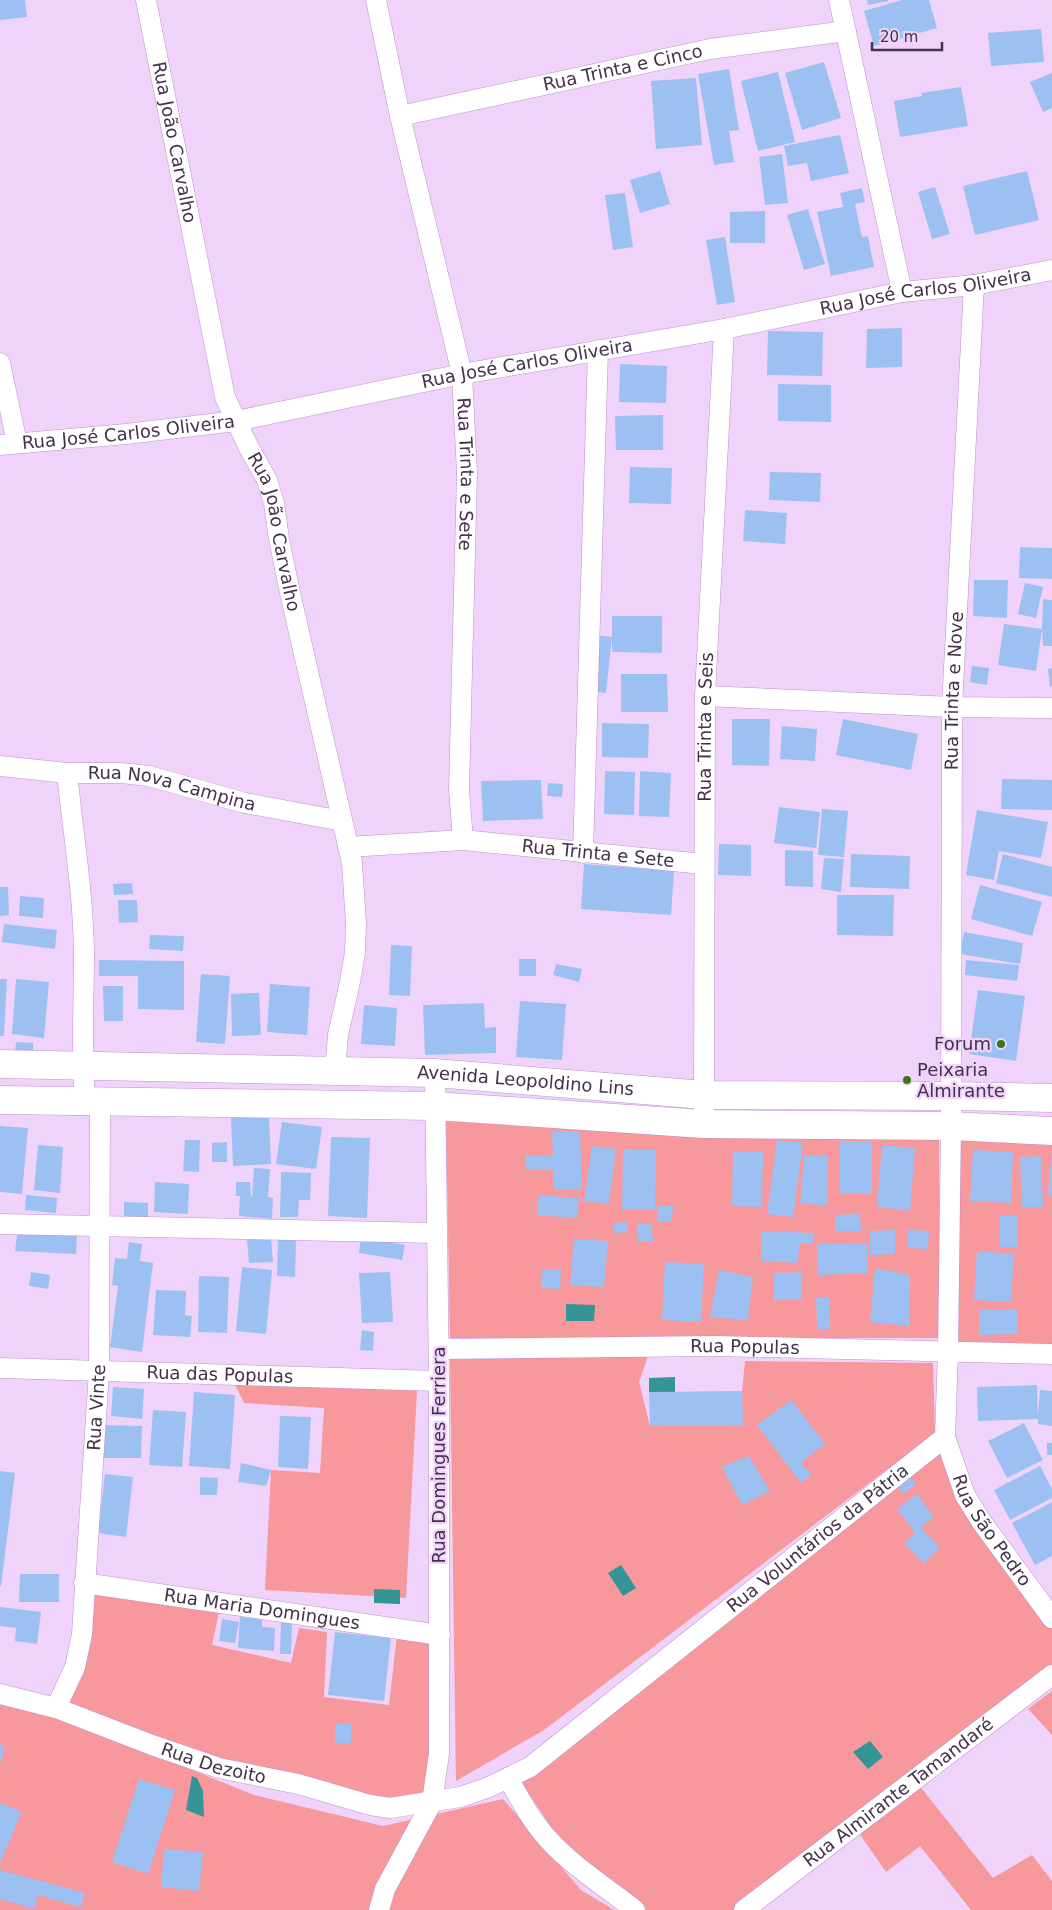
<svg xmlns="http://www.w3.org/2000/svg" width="1052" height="1910" font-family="'DejaVu Sans',sans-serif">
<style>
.green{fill:#f6989c}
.water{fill:#349496}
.building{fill:#9cc0f2}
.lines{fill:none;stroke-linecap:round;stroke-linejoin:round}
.street-casing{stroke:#be90cf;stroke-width:21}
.secondary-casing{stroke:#be90cf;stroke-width:29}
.street{stroke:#fff;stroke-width:20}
.secondary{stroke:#fff;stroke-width:28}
.poi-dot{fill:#387713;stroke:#f0d3fa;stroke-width:2}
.labels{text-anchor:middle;stroke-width:4.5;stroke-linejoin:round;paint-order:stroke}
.street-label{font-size:18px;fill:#44314b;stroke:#f0d3fa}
.poi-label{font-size:18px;fill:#44314b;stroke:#f0d3fa;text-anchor:end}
</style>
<rect width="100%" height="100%" fill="#f0d3fa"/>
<path class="green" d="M446,1121L939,1139L940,1338H450Z
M959,1136L1052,1140V1347L958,1344Z
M648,1356L639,1382L650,1426H742V1391L745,1361L933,1363L935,1433L544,1730L456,1781L450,1359Z
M233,1380L417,1390L406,1598L265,1590L271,1470L320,1473L324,1408L244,1403Z
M943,1447L1052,1627V1666L736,1910H645L557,1836L521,1782L542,1771Z
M89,1591L219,1612L212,1645L291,1663L299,1628L327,1632L324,1697L389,1705L397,1635L433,1641L434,1749L427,1795L390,1799L213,1760L64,1704Z
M1052,1691V1735L1028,1709Z
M0,1701L56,1715L254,1795L383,1826L503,1799L581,1890L614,1910H0Z
M918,1784L993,1878L1032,1855L1052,1881V1910H971L920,1846L886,1872L854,1826Z"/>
<path class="water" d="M566,1304L595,1305L594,1321H566Z
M675,1377V1392H649V1378Z
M621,1565L636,1588L623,1596L608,1573Z
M374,1589L400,1590V1604L374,1603Z
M870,1741L883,1757L868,1769L853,1752Z
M192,1776L197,1778L203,1791L204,1817L186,1810Z"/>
<path class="building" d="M0,0H25L27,17L0,20Z
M867,0H888V1L868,5Z
M902,0H929L937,28L874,46L864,11Z
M1041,29L1044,62L991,66L988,33Z
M824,62L841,118L802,130L785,73Z
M729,69L739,130L729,131L734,162L714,165L698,74Z
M778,72L795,142L758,151L741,81Z
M1052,73V108L1043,112L1030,82Z
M696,78L702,145L656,149L651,81Z
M961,87L968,126L900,137L894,101L922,96L921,93Z
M840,135L849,173L811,181L807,163L788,166L784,146Z
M782,154L788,203L765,205L759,157Z
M660,171L670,204L640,213L630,180Z
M1027,171L1039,220L975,235L963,186Z
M935,187L950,234L932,239L918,192Z
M862,188L865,202L855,204L862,237L868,236L874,267L831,276L817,212L843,207L840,193Z
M625,193L633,247L613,250L605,195Z
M808,209L825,264L804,270L787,215Z
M765,211V243H730V212Z
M725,237L735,302L717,305L706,240Z
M902,328V367L866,368L867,329Z
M768,331L823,332L822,376L767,375Z
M620,364L667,366L666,403L619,402Z
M778,384L831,385V422L778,421Z
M663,415V450H616L615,416Z
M630,467L672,468L671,504L629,503Z
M770,472L821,473L820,502L769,500Z
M745,510L787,513L785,544L743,541Z
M1020,547L1052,548V579L1019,578Z
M974,580H1008L1007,618L973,616Z
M1025,583L1043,587L1036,618L1018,614Z
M1043,599L1052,600V646H1043L1042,629L1036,671L998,665L1004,624L1042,629Z
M612,616H662V653L612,652Z
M594,635L612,637L606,693L588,691Z
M972,666L989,668L987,685L970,682Z
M1052,668V686L1050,687L1048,669Z
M621,674H667L668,712H621Z
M732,719H770L769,766L732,765Z
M843,719L918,734L911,770L836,755Z
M602,723L649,724L648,758L602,757Z
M782,726L817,729L815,761L780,759Z
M605,771L635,772L634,815L604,814Z
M640,771L671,773L669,817L639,816Z
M1002,779L1052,780V810L1001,809Z
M541,780L543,819L483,821L481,781Z
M548,783L563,784L562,797L547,796Z
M779,807L820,812L816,848L774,843Z
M822,809L848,811L844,857L818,855Z
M977,810L1048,822L1041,858L999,851L994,880L966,875Z
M719,844L751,845V876L718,875Z
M785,850L813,851V887L785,886Z
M851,854L910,856L909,889L850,887Z
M1003,854L1052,867V897L996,883Z
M824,858L844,859L841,892L821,889Z
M584,864L674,871L671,915L581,909Z
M132,883L133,894L114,895L113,884Z
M980,885L1042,902L1032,936L971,919Z
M0,887H8L9,915L0,916Z
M837,895H894L893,936L837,935Z
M20,896L44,898L43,918L19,916Z
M118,900H137L138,922L119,923Z
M4,924L57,930L55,949L2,942Z
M964,932L1023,943L1020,964L960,954Z
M150,935L184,936L183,951L149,949Z
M391,945L412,946L410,996L389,995Z
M519,959H536V976H519Z
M99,960L184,961V1010L138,1009V976H99Z
M966,960L1019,965L1017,981L965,975Z
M556,964L582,969L579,982L553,975Z
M201,974L230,976L225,1044L196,1042Z
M0,979H7L4,1036H0Z
M16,979L49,982L44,1038L12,1034Z
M270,984L310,987L307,1035L267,1032Z
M103,986H123V1021H104Z
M978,990L1025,996L1016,1061L969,1054Z
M259,993L261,1035L232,1036L231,994Z
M520,1001L566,1004L562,1060L516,1057Z
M484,1003L485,1028L496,1027V1053L425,1055L423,1005Z
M364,1005L397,1008L395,1046L361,1044Z
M16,1042L33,1043V1054L15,1053Z
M269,1116L271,1164L233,1166L231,1117Z
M282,1122L322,1127L316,1169L276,1164Z
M0,1126L28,1128L22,1194L0,1192Z
M580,1131L582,1189L554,1190L553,1169L526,1170V1156L553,1155L552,1132Z
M331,1137L370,1138L367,1218L328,1216Z
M185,1140H200L199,1172L183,1171Z
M777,1140L803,1143L793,1217L767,1214Z
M840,1141H872V1194H840Z
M227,1142V1162H212V1143Z
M38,1145L63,1147L60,1193L34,1190Z
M882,1145L915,1148L910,1211L877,1207Z
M592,1146L616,1149L609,1204L584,1201Z
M623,1149L656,1150L655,1210L622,1209Z
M973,1150L1013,1152L1011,1203L970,1201Z
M733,1151L763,1152L762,1207L732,1206Z
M828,1155V1205L800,1204L804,1156Z
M1041,1156L1043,1207H1022L1020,1157Z
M1051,1157H1052V1195H1048Z
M254,1168L270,1169L268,1197L273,1198L272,1219L239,1216L240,1196H236V1182H250L251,1196H252Z
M281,1172L311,1173L310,1200H299L298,1217H280Z
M155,1182L189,1184L188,1214L154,1212Z
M26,1195L57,1198L56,1213L25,1210Z
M539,1195L579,1198L577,1218L537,1215Z
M124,1202L148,1203V1220L124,1218Z
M657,1206H673L672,1221L657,1222Z
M860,1214L861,1231H835V1215Z
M1000,1216H1017V1247H1000Z
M628,1222V1232L614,1233L613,1223Z
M637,1224H652L653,1242H638Z
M18,1228L77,1234L76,1254L15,1251Z
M895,1230V1254L870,1255V1231Z
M908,1230L929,1231L928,1249L908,1248Z
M762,1231L813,1233V1244H799L798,1263L761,1261Z
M361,1237L405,1245L402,1260L359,1253Z
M271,1238L273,1262L249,1263L247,1239Z
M574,1239L608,1241L604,1287L570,1285Z
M278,1240H296L295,1277L277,1276Z
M129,1242L142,1244L140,1261L153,1263L142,1352L110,1347L118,1286L112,1285L115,1258L127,1259Z
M867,1243L868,1273L818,1275L817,1244Z
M977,1251L1014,1254L1011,1302L974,1300Z
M665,1262L704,1264L701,1322L662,1320Z
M242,1267L272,1270L266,1334L236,1331Z
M875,1268L910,1275L909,1326L870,1322Z
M542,1269H561L560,1289L541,1288Z
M719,1270L753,1277L748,1320L710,1317Z
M31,1272L50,1275L48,1289L29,1286Z
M390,1272L393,1322L362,1323L359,1273Z
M801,1272L802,1300H774L773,1273Z
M199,1276L229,1277L227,1333L198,1332Z
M156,1290L186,1291L185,1315L192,1316L190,1337L153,1335Z
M816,1298H829L830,1329H817Z
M1017,1309L1018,1334L979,1335V1310Z
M362,1330L374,1332L373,1351L360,1350Z
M1037,1385L1038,1416L1040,1390L1052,1391V1426L1038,1424V1419L978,1421L977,1387Z
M113,1387L144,1389L142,1419L111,1416Z
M742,1391L743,1426H650L649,1392Z
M194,1392L235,1395L230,1469L189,1466Z
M791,1400L825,1444L801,1462L811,1475L801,1483L757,1425Z
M153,1410L186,1412L182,1467L149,1465Z
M280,1416L311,1417L308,1469L278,1467Z
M1024,1423L1043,1460L1007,1478L988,1441Z
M104,1425L142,1426L141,1458H104Z
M1047,1443H1052V1455H1047Z
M749,1456L770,1491L742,1505L722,1467Z
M241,1463L271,1470L266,1486L238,1482Z
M1040,1466L1052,1489V1498L1010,1520L994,1490Z
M0,1471L15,1473L1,1586H0Z
M105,1474L133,1477L126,1537L98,1533Z
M200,1477L218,1478L217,1495H200Z
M911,1477L916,1484L903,1494L898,1487Z
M917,1494L934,1517L915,1532L897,1509Z
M1052,1502V1556L1035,1565L1012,1523Z
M920,1527L940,1547L924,1563L904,1544Z
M20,1574H59V1602H19Z
M0,1607L41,1612L37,1644L15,1641L16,1628L0,1626Z
M240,1617L262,1619V1627L275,1628L274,1651L238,1648Z
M222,1619L239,1622L235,1643L219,1641Z
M281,1621L292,1622L291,1654H280Z
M335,1632L391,1638L384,1701L328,1695Z
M335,1724H351V1743H335Z
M0,1745L5,1746L1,1761H0Z
M139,1779L175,1790L148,1874L112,1862Z
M0,1803L22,1812L0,1863Z
M164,1849L203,1852L199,1891L161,1887Z
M0,1870L85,1893L81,1907L38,1895L34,1909L0,1899Z"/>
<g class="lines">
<defs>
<g id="street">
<path id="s1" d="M146,0L225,397L249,448L267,480L274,503L279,539L290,593L352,863L356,924L355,952L350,982L338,1035L335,1071"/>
<path id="s2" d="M376,0L400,116L462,374L467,473L459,790L463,840"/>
<path d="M839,0L902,292"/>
<path id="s3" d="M400,116L710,49L846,31"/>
<path d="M0,363L17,443"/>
<path id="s4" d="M0,445L126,434L236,421L462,374L724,329L902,292L974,285L1052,270"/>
<path d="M705,696L952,707L1052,708"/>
<path id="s5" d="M0,766L67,773H121L149,776L245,803L342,821"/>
<path d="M67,773C73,832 83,892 84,952C84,1002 81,1052 85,1102"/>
<path id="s6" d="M348,847L463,840L703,864"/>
<path d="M583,853L598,350"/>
<path id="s7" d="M704,1109L705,696L724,329"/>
<path d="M0,1224L437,1233"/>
<path id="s8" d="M439,1349L716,1346L1052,1354"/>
<path id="s9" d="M0,1368L439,1381"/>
<path id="s10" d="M945,1437L965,1495L981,1521L1052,1618"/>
<path id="s11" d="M84,1583L440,1635"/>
<path id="s12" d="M0,1694L56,1708L152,1745L219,1768L298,1784L370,1805L390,1808L460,1797L487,1788L530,1767L945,1437L948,1351L951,1126L952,707L974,285"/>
<path id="s13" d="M56,1708L75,1667L82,1634L99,1371L100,1102"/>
<path d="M508,1778C520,1799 532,1822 548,1839C571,1865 607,1888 635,1910"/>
<path d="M379,1910L385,1889L432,1802L439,1754V1381L435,1073"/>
<path id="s14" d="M744,1910L1052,1675"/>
</g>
<g id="secondary">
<path id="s15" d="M0,1064L435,1073L704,1095L951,1096L1052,1098"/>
<path d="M0,1100L435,1106L704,1124L951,1126L1052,1131"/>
</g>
</defs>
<use href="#street" class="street-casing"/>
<use href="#secondary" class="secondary-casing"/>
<use href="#street" class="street"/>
<use href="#secondary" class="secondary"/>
</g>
<g class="poi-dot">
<circle cx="1001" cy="1044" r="5"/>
<circle cx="907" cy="1080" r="5"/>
</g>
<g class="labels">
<g class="street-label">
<text dy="6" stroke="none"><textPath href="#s3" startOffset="228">Rua Trinta e Cinco</textPath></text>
<text dy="6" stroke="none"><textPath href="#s1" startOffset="145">Rua João Carvalho</textPath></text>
<text dy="6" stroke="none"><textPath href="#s4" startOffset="939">Rua José Carlos Oliveira</textPath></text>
<text dy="6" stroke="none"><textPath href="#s4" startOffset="534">Rua José Carlos Oliveira</textPath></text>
<text dy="6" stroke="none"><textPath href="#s4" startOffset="129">Rua José Carlos Oliveira</textPath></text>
<text dy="6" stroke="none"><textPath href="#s2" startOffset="484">Rua Trinta e Sete</textPath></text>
<text dy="6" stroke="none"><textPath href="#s1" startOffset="550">Rua João Carvalho</textPath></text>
<text dy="6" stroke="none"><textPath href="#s12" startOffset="1831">Rua Trinta e Nove</textPath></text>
<text dy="6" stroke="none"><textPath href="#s7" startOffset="382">Rua Trinta e Seis</textPath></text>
<text dy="6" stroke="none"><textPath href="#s5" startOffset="174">Rua Nova Campina</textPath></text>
<text dy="6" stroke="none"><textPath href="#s6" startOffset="251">Rua Trinta e Sete</textPath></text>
<text dy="6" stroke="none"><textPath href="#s15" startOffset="526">Avenida Leopoldino Lins</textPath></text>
<text dy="6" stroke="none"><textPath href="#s8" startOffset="306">Rua Populas</textPath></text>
<text dy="6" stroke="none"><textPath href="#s9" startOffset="220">Rua das Populas</textPath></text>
<text dy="6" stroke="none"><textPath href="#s13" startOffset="306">Rua Vinte</textPath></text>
<text transform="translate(439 1455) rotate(-90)" y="6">Rua Domingues Ferriera</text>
<text dy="6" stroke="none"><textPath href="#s10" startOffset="105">Rua São Pedro</textPath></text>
<text dy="6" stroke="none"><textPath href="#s12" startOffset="922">Rua Voluntários da Pátria</textPath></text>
<text dy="6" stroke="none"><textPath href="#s11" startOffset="180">Rua Maria Domingues</textPath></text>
<text dy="6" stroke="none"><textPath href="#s12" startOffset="225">Rua Dezoito</textPath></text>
<text dy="6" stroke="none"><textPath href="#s14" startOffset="194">Rua Almirante Tamandaré</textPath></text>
</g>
<g class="poi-label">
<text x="991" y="1050">Forum</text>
<text x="917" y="1076" text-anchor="start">Peixaria<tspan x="917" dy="21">Almirante</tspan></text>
</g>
</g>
<path d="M872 42v8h70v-8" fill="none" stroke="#44314b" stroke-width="2.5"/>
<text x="880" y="42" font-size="15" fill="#44314b" stroke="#f0d3fa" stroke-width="4" paint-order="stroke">20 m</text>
</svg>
